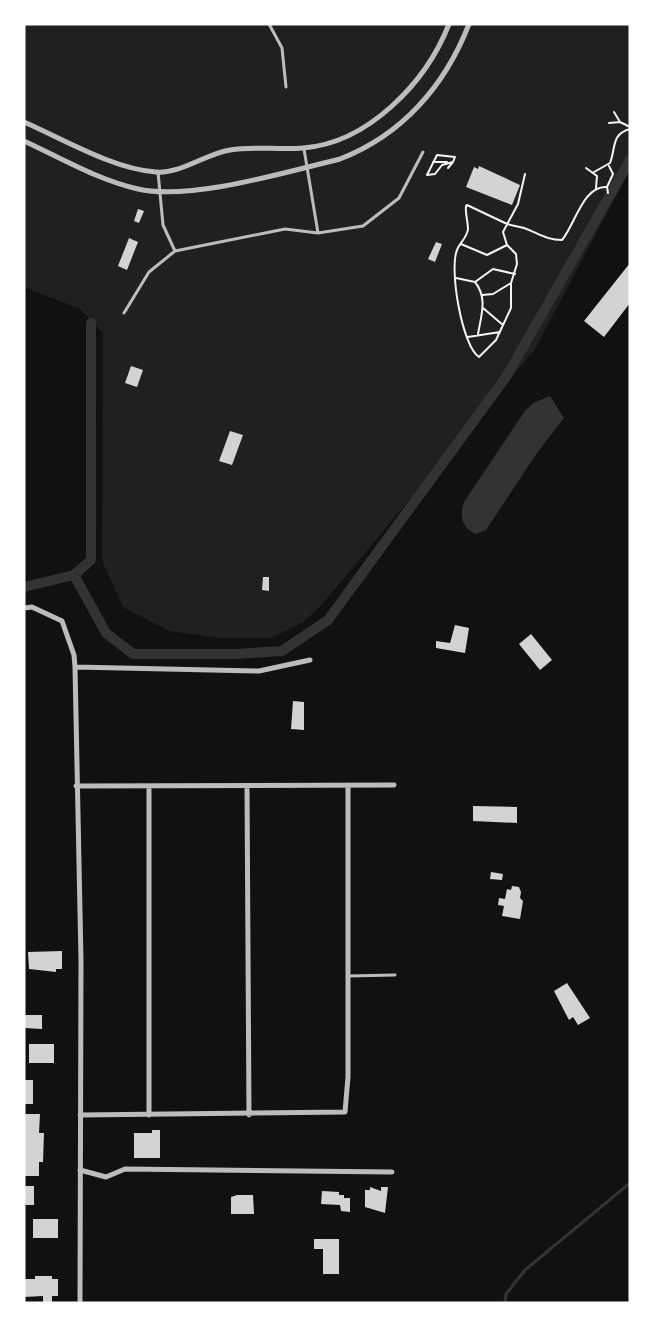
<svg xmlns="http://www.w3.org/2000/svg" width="654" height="1327" font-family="'Alegreya Sans',sans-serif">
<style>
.green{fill:#202020}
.water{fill:#333}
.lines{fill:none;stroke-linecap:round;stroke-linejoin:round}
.stream{stroke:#333;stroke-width:3}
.canal{stroke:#333;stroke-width:10}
.building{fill:#d3d3d3}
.path{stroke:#f5f5f5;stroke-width:2}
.service{stroke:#bcbcbc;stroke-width:3}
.minor{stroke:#bcbcbc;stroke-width:5}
</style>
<rect width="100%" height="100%" fill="#111"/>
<path class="green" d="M24,24H630V170L535,349L319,608L303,622L271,638H220L169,631L123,607L102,561L103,333L80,309L24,287Z"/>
<path class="water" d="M550,396L564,418L537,453L486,530L476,534C462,528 459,516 464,502L525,411L533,403Z"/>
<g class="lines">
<path class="stream" d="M505,1303L506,1294L525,1270L630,1183"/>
<path class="canal" d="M74,575L106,633L133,654H235L282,651L328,620L506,377L630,160
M24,587L74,575L91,560V323"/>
</g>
<path class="building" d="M479,166L520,185L512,205L466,187L474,167L478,169Z
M138,209L144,211L139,223L134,221Z
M129,238L138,242L127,270L118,266Z
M436,242L442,244L435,262L428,259Z
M630,263V303L604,337L584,321Z
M131,366L143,370L137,387L125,383Z
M230,431L243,435L232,465L219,461Z
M263,577H269V591L262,590Z
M455,625L469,628L465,653L436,648V641L450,643Z
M531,634L552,660L540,670L519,644Z
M293,701L304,702V730L291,729Z
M473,806L517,807V823L473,821Z
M491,872L503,874L502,880L490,879Z
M512,886L519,887L521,892L520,898L523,901L520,919L502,916L504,906L498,905L499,898L505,899L507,889L511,890Z
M62,951V969H56V972L29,969L28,952Z
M567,983L590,1018L578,1025L573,1017L569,1020L554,991Z
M24,1015H42V1029L24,1028Z
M29,1044H54V1063H29Z
M24,1080H33V1104H24Z
M24,1114H40L39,1133H44L43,1162H39V1176H24Z
M152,1130H160V1158H134V1133H152Z
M24,1186H34V1205H24Z
M370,1187L381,1191V1187H388L385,1213L365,1207V1190H370Z
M322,1191L339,1192V1195H344V1198H350V1212L341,1211L340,1205L321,1204Z
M237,1195H253L254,1214H231V1197Z
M33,1219H58V1238H33Z
M314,1239H339V1274H323V1249H314Z
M35,1276H52V1279H58V1296H52V1302H43V1296L24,1297V1279H35Z"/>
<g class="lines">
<path class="path" d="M614,112L620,122
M609,123L620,122L630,127
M433,162H447
M448,168L453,162L442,165L435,174L427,175L437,155L455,157L453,162
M586,168L597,176L596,188
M594,172L610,163C616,148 611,134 630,129
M525,174L518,204L503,232L507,245L516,254L517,264L511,283V308L496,340L479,357C462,346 449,269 457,250C460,242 467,238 468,229C468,221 465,214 466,206L467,205L505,223C511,226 518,226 524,228C538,233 546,240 562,240C575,225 583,185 607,187L608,193
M607,187L613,174L609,166
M461,244L487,255L507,245
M456,278L475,282C488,298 481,316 478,334
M475,282L493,269L515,274
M482,295L493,294L511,283
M483,308L503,325
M468,337L500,332"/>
<path class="service" d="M269,24L282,48L286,87
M304,149L318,233
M158,172L163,225L175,251
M124,313L149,272L175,251L285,229L318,233L363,226L399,198L423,152
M348,976L395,975"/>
<path class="minor" d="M24,122C63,139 113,169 156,172C181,174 205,154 230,150C254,146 278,150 303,148C368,143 426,83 449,24
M24,141C61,158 98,180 138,189C190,201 286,172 340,159C402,135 445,86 469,24
M24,608L32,607L62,621L74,655L75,667L81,960L80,1303
M75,667L259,671L310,660
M76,786L394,785
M149,786V1115
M247,786L249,1115
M80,1115L345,1112L348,1077V785
M80,1170L106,1177L125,1169L392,1172"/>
</g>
<rect width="654" height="1327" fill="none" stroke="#ffffff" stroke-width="51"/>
</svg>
